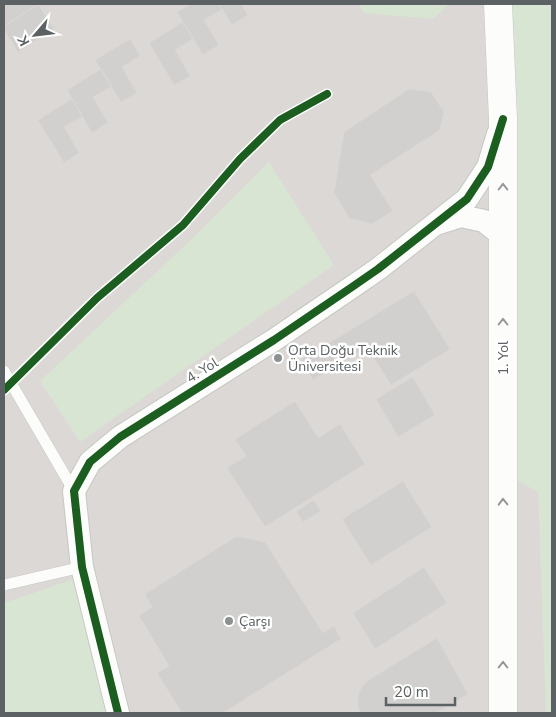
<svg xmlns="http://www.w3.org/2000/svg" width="556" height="717" font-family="'Nunito Sans',sans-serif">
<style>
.education{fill:#dbd8d5}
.green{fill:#d8e5d3}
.building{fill:#d2d0cf;stroke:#dad8d6}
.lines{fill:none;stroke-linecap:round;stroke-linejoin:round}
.service-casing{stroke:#c7c7c6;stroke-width:12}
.minor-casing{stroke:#c7c7c6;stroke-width:24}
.tertiary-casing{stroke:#c7c7c6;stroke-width:29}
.service{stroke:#fcfcfb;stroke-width:11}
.minor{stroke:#fcfcfb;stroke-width:22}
.tertiary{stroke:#fcfcfb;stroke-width:28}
.cycleway-casing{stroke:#fff;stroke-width:11}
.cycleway{stroke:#1b5e20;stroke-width:8}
.oneway{stroke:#949798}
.poi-dot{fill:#8e9191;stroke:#fff;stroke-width:2}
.labels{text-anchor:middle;stroke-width:5;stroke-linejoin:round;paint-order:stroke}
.poi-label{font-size:14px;fill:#5c6163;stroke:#fff;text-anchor:start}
.street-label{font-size:14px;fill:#5c6163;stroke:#fff}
</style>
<rect width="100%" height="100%" fill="#ebe9e6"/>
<path class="education" d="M4,4H552V713H4Z"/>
<path class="green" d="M359,4H449L433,19L364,13Z
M513,4H552V713H546L538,492L513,478L510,46Z
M269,162L334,265L80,442L40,381L195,236Z
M74,579L108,713H4V603Z"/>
<path class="building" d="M4,4H38L4,26Z
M38,4L54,29L18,52L4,30V26Z
M191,4H219L222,9L204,20L219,45L203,55L177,12Z
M219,4H241L248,15L232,25Z
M183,22L193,39L175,50L190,76L174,85L149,43Z
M130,39L140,56L122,67L137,93L121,102L95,60Z
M101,69L112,86L93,97L108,123L92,133L67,90Z
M409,89L431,92L444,112L440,130L370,175L393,211L372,224L349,218L334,193L344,132Z
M72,99L83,116L64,127L79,153L64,163L38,120Z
M414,291L450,349L391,385L367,347L313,380L301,360Z
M413,377L435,415L398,437L376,399Z
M295,401L318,438L340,424L365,464L265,527L227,468L246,456L235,439Z
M403,481L432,527L371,565L342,519Z
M314,500L321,511L303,522L296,511Z
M237,536L265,542L323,633L334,626L341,639L223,713H182L157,673L169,666L139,616L152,607L145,594Z
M424,567L447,603L375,649L353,613Z
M437,638L468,694L436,713H360L358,706V696L361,688L367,681Z"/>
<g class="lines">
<defs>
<path id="service" d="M4,371L74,491
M4,585L82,567"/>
<path id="minor" d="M439,223L461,216L484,221L503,236
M118,713L82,567L74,491L90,462L120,437L274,340L352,287L378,269L467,199L488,167L498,134"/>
<path id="tertiary" d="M498,4L503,119V713"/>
</defs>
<use href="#service" class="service-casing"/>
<use href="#minor" class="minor-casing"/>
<use href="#tertiary" class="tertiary-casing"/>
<use href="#service" class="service"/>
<use href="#minor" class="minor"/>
<use href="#tertiary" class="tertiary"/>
<defs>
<path id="cycleway" d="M4,390L97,298L183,225L240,159L280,120L327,94
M118,713L82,567L74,491L90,462L120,437L274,340L352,287L378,269L467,199L488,167L503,119"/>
</defs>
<use href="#cycleway" class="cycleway-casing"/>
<use href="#cycleway" class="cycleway"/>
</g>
<defs><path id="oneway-chevron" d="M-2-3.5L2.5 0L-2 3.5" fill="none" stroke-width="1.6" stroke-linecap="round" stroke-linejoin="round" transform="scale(1.25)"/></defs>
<g class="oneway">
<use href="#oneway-chevron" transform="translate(503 187) rotate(-90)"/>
<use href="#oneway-chevron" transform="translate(503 322) rotate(-90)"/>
<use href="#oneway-chevron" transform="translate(503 502) rotate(-91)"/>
<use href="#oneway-chevron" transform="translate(503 665) rotate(-90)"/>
</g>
<g class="poi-dot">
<circle cx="278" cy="358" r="5"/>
<circle cx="229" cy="621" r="5"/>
</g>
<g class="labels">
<g class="poi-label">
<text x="288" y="355">Orta Doğu Teknik<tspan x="288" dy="16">Üniversitesi</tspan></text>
<text x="239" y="626">Çarşı</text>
</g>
<g class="street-label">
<text transform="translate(503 358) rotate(-90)" y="5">1. Yol</text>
<text transform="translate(202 370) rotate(-32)" y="5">4. Yol</text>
</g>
</g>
<rect width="556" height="717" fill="none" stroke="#5c6163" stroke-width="10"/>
<g transform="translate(35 35) rotate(242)" stroke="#ffffff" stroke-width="4" paint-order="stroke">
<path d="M0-4L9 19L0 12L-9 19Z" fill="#5c6163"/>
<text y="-8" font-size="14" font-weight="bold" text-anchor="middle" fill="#5c6163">K</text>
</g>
<path d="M386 697v8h69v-8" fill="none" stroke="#5c6163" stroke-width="2.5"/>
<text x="394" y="697" font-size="15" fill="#5c6163" stroke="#ffffff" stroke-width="4" paint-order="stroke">20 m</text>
</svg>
